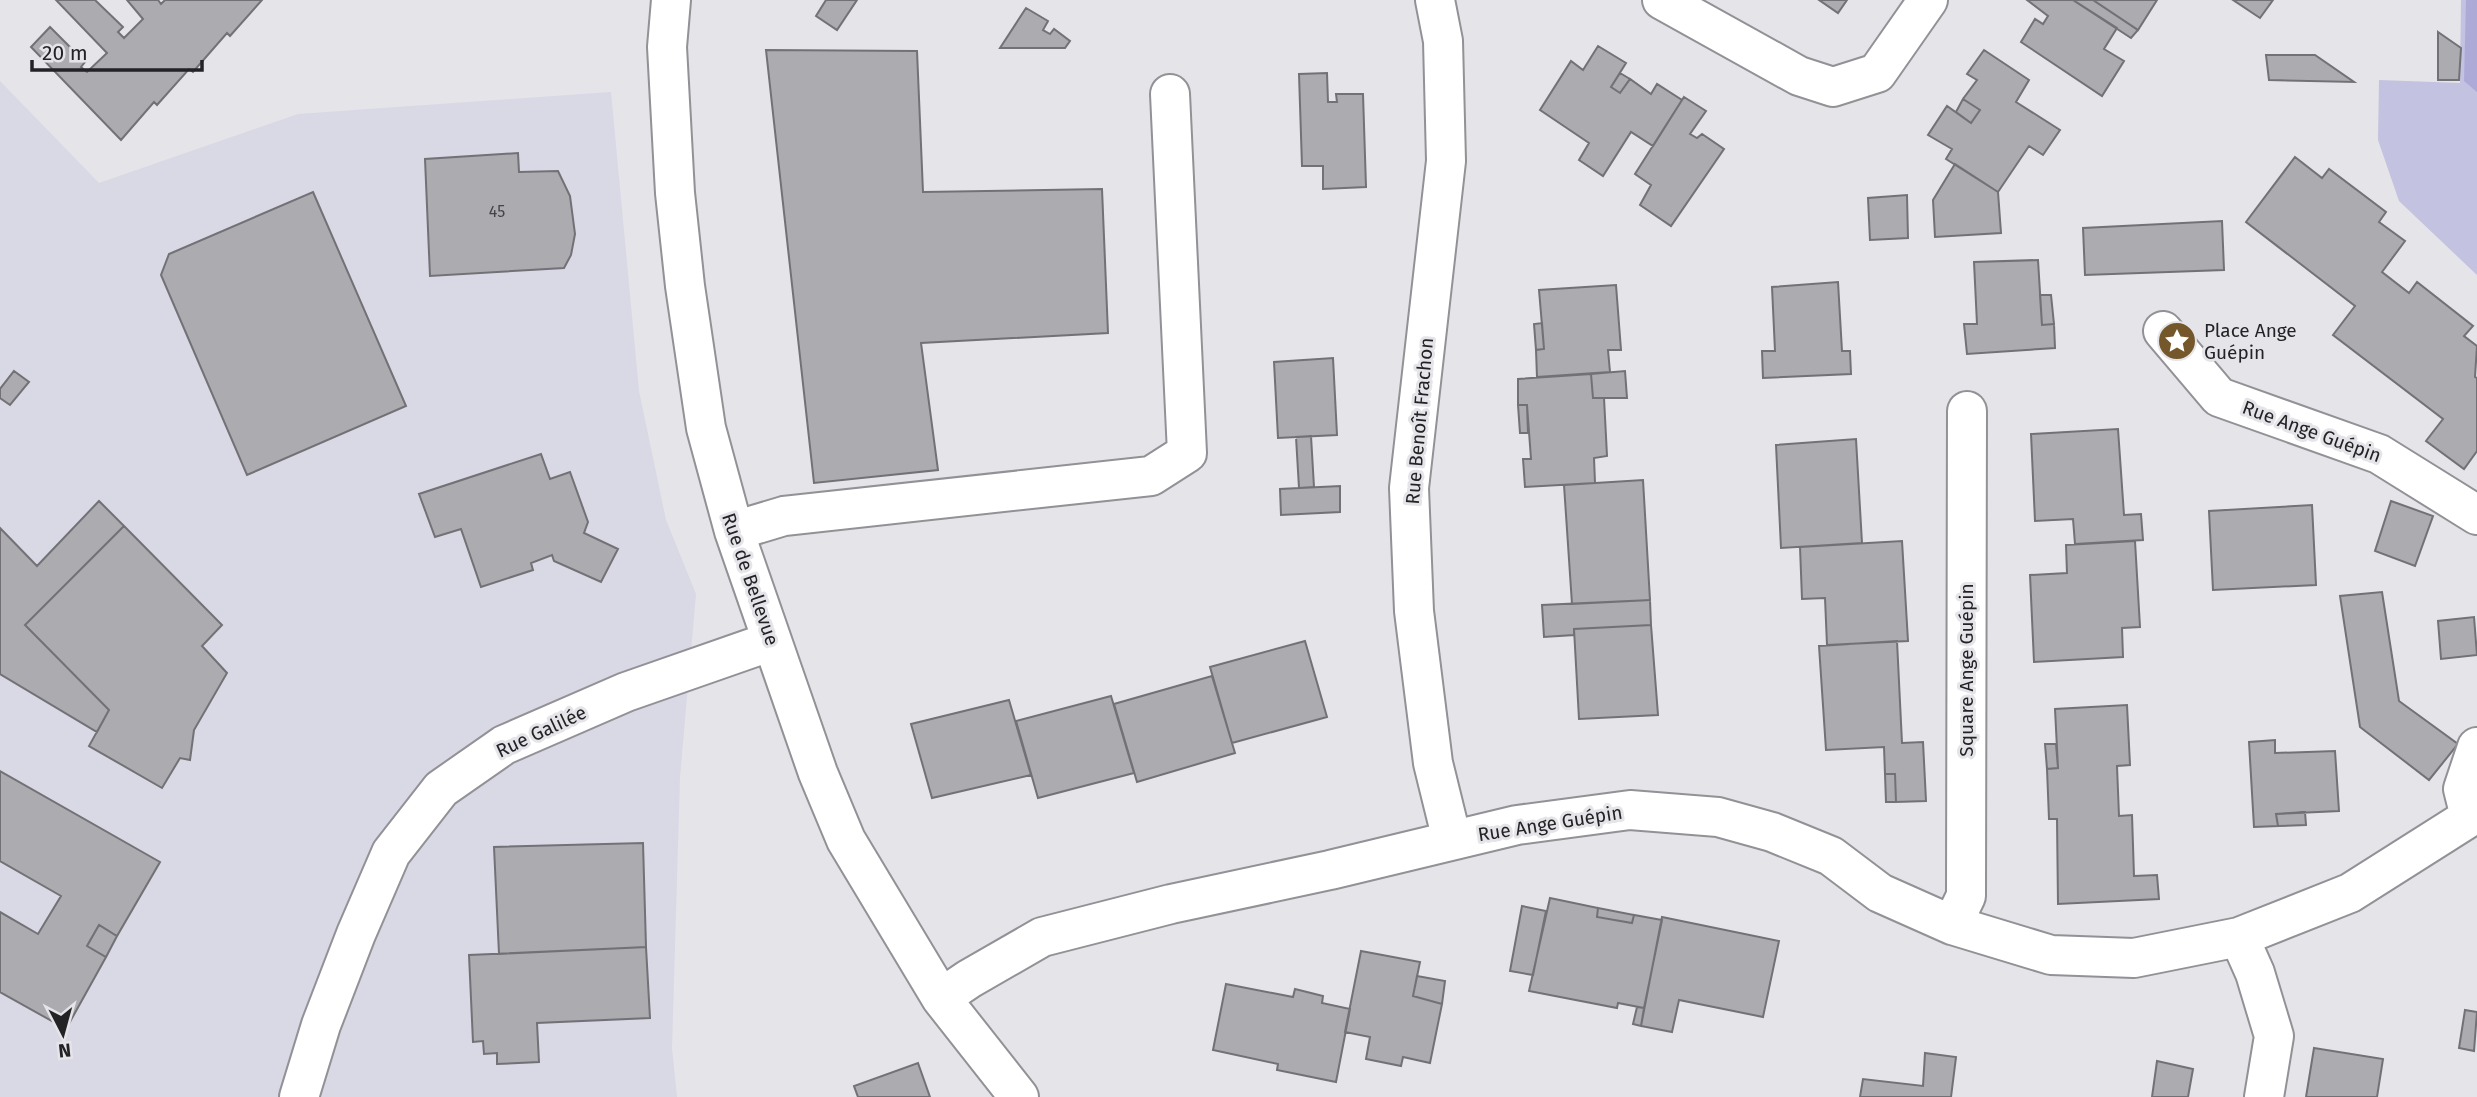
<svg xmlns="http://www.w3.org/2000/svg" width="2477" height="1097" font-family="'Fira Sans',sans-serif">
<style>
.built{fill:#d9d8e5}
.green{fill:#c3c2e0}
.forest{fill:#adaad8}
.building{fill:#ababb0;stroke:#717176;stroke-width:2}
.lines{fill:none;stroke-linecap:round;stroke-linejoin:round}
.minor-casing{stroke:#919196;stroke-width:42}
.minor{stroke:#fff;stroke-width:38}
.labels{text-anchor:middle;stroke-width:6;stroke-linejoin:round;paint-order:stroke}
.number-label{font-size:16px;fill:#454548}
.poi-label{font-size:19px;fill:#232325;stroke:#e4e4e9;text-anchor:start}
.street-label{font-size:19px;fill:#232325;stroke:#e4e4e9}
</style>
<rect width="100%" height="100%" fill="#e4e4e9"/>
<path class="built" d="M0,81L99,183L298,114L611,92L639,391L666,520L696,594L680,777L672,1048L677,1097H0Z"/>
<path class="green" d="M2461,0H2477V275L2399,201L2378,140L2379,80L2460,83Z"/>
<path class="forest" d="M2466,0H2477V92L2464,81Z"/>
<path class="building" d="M56,0H95L123,27L118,32L124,38L143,19L127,0H158L161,4L165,0H262L230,36L227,33L193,72L189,69L157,105L154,102L121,140L31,47L50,27L85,62L81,67L87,72L107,53Z
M826,0H857L837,30L816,16Z
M1819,0H1847L1838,13Z
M2027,0H2073L2117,28L2104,49L2124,61L2102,96L2021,42L2035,19L2043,24L2048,16Z
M2073,0H2093L2138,30L2131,38Z
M2093,0H2157L2138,30Z
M2233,0H2273L2260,18Z
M1026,8L1048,21L1043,30L1050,34L1054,29L1070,41L1065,48H1000Z
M2438,32L2461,48L2459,80H2438Z
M1598,46L1626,63L1611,87L1620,93L1630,79L1651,94L1657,84L1682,100L1653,146L1631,132L1603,176L1579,160L1589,143L1540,110L1571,61L1583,70Z
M766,50L917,51L923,192L1102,189L1108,333L921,343L938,470L814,483Z
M1984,50L2029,80L2016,102L2060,130L2043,155L2029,146L1998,192L1946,159L1952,149L1928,135L1947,106L1971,123L1980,110L1963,99L1977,80L1967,74Z
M2266,55H2315L2354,82L2269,80Z
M1327,73L1328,102H1337L1336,94H1363L1366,187L1323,189V166H1302L1299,74Z
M1620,73L1630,79L1620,93L1611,87Z
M1684,97L1706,111L1690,134L1697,138L1702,134L1724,149L1671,226L1640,205L1651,185L1635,174Z
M1963,99L1980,110L1971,123L1956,112Z
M518,153L519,172L558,171L570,196L575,234L571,255L564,268L430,276L425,159Z
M2295,157L2322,178L2329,169L2386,212L2379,222L2405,241L2382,272L2409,293L2417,282L2473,326L2464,336L2477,346L2475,377L2477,378V451L2464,469L2426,441L2443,419L2333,335L2355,306L2246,222Z
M1955,164L1998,192L2001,233L1935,237L1933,200Z
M313,192L406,406L247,475L161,275L169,254Z
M1907,195L1908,238L1870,240L1868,198Z
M2222,221L2224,270L2085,275L2083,228Z
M2038,260L2042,325L2054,324L2055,348L1967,354L1964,324H1977L1974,262Z
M1838,282L1842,351H1850L1851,374L1763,378L1762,351H1775L1772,287Z
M1616,285L1621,350H1608L1610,372L1537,377L1536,350L1544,349L1539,290Z
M2040,295H2051L2054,324L2042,325Z
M1542,323L1544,349L1536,350L1534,324Z
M1333,358L1337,435L1278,438L1274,362Z
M14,371L29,382L10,405L0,398V389Z
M1625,371L1627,398H1593L1591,374Z
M1591,374L1593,398H1604L1607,456L1594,458L1595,483L1525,487L1523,459H1531L1527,405H1518V379Z
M1518,405H1527L1528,433H1520Z
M2118,429L2124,515L2141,514L2143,540L2075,544L2073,519L2035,521L2031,434Z
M1311,436L1314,487L1299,488L1296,437Z
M1856,439L1862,543L1781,548L1776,445Z
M541,454L550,479L570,472L588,522L584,533L618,549L601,582L554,561L552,555L531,563L533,570L481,587L461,529L435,537L419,494Z
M1643,480L1650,600L1572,604L1564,485Z
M1340,486V512L1281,515L1280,489Z
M99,501L124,526L25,625L109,710L97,732L0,674V528L37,566Z
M2391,501L2433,516L2415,566L2375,551Z
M2312,505L2316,585L2213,590L2209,511Z
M124,526L222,625L202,646L227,673L194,730L190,760L180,758L162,788L89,746L109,710L25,625Z
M1902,541L1908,641L1827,645L1825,598L1802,599L1800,547Z
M2135,541L2140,627L2122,628L2123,657L2034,662L2030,575L2067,573L2066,545Z
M2382,592L2399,701L2458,744L2429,780L2360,727L2340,596Z
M1650,600L1651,625L1574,629V635L1544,637L1542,605Z
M2474,617L2477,655L2441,659L2438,621Z
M1651,625L1658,715L1579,719L1574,629Z
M1305,641L1327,717L1232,743L1210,667Z
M1897,641L1902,743L1923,742L1926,801L1896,802L1895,774H1885L1884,747L1826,750L1819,646Z
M1212,676L1235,753L1137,782L1114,704Z
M1111,696L1134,773L1038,798L1016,721Z
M1009,700L1031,775L932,798L911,724Z
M2127,705L2130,765L2117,766L2119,816L2132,815L2134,876L2157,875L2159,899L2058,904L2057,819H2049L2047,769L2058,768L2055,709Z
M2275,740V753L2335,751L2339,811L2276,814L2278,826L2254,827L2249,742Z
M2045,744H2056L2058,768L2047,769Z
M0,771L160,862L117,936L99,925L87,946L106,957L66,1029L0,992V912L38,934L61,896L0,861Z
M1885,774H1895L1896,802H1886Z
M2305,812L2306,825L2278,826L2276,814Z
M643,843L646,947L499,954L494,847Z
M1550,898L1598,908L1597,917L1632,923L1634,915L1662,920L1644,1008L1618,1003L1617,1008L1529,991Z
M1522,906L1546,911L1533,975L1510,971Z
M1598,908L1634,915L1632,923L1597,917Z
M1662,917L1779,941L1763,1017L1679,1000L1672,1032L1641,1026Z
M99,925L117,936L106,957L87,946Z
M646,947L650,1018L537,1023L539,1062L497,1064V1053L484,1054L483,1041L473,1042L469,955Z
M1361,951L1420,962L1413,996L1442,1004L1430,1063L1403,1057L1401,1066L1366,1059L1370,1037L1345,1032Z
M1417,976L1445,981L1442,1004L1413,996Z
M1226,984L1293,997L1295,989L1323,996L1322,1003L1350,1009L1336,1082L1277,1070L1278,1064L1213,1050Z
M1637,1007L1644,1008L1641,1026L1633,1024Z
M2465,1010L2477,1012L2474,1051L2459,1048Z
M2314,1048L2383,1059L2377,1097H2306Z
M1925,1053L1956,1057L1951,1097H1860L1863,1079L1923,1086Z
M2157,1061L2193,1069L2188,1097H2152Z
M918,1063L930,1097H858L854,1086Z"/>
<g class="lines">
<defs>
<path id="minor" d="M671,0L667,47L675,193L685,286L706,428L734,531L818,773L846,840L941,998L1019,1097
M1435,0L1443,41L1446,161L1409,488L1414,611L1433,763L1452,840
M1662,0L1799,76L1833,87L1877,73L1928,0
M2163,331L2219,397L2379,454L2477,515
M734,531L784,516L1151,476L1187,453L1170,94
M1952,925L1966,896L1967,411
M2239,937L2255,973L2274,1036L2264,1097
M941,998L969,979L1042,937L1171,904L1330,870L1517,825L1630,810L1718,817L1772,832L1831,856L1880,893L1952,925L2051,955L2134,958L2239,937L2350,893L2470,817L2463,789L2477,747
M299,1097L321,1025L356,934L391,853L441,789L504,745L626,692L772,641"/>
</defs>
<use href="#minor" class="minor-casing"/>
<use href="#minor" class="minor"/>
</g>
<defs>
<symbol id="sight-disc" viewBox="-11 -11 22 22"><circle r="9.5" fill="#74582b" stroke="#e4e4e9"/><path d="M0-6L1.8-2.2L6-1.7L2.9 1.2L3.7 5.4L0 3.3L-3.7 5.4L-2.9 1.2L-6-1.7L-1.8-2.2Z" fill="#fff"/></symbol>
</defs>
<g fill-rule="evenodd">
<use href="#sight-disc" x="2155" y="319" width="44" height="44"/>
</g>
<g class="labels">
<g class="number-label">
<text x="497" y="217">45</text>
</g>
<g class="poi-label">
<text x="2204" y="337">Place Ange<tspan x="2204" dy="22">Guépin</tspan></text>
</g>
<g class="street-label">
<text transform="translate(1419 421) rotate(-85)" y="7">Rue Benoît Frachon</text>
<text transform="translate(2312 431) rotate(20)" y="7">Rue Ange Guépin</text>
<text transform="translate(751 579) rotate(71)" y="7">Rue de Bellevue</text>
<text transform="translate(1966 670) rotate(-90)" y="7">Square Ange Guépin</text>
<text transform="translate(541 731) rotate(-25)" y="7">Rue Galilée</text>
<text transform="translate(1550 823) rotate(-9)" y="7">Rue Ange Guépin</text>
</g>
</g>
<g transform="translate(63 1034) rotate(174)" stroke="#e4e4e9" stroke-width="5" paint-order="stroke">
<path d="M0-5L12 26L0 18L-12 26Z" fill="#232325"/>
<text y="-10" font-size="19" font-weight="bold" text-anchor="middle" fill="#232325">N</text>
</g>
<path d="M32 60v10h170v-10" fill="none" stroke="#232325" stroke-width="3.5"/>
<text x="42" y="60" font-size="21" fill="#232325" stroke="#e4e4e9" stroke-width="5" paint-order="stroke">20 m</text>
</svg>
